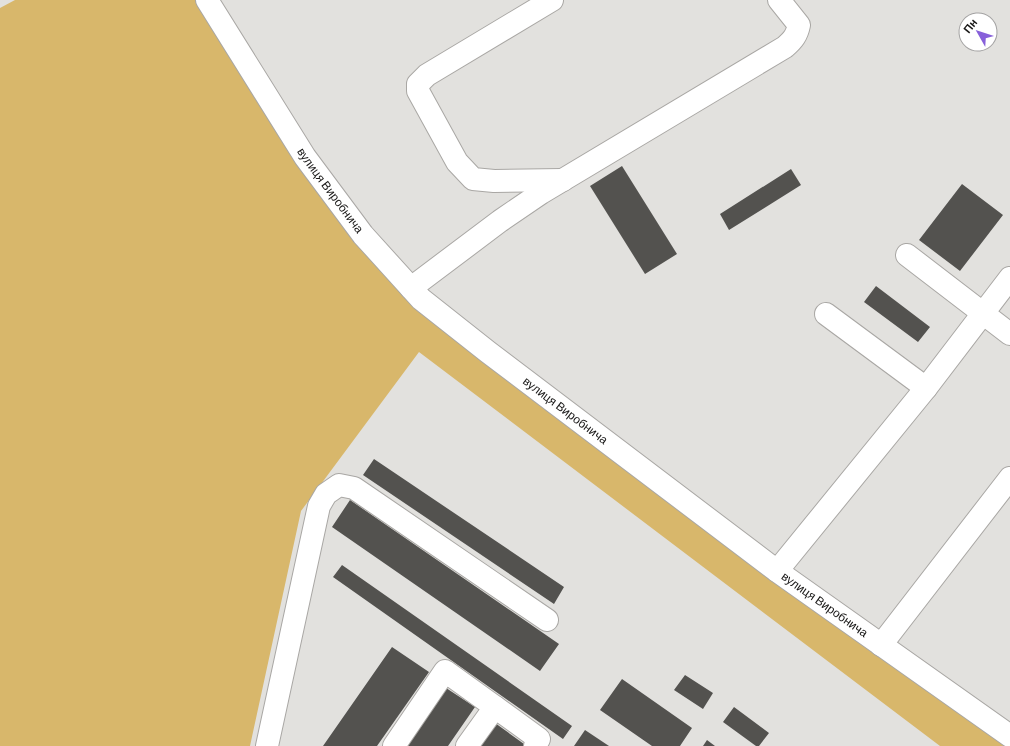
<svg xmlns="http://www.w3.org/2000/svg" width="1010" height="746" font-family="Barlow,sans-serif">
<style>
.green{fill:#d8b76b}
.building{fill:#53524f}
.lines{fill:none;stroke-linecap:round;stroke-linejoin:round}
.minor-casing{stroke:#a9a7a4;stroke-width:24}
.minor{stroke:#fff;stroke-width:22}
.labels{text-anchor:middle;stroke-width:4;stroke-linejoin:round;paint-order:stroke}
.street-label{font-size:12px;fill:#181716;stroke:#fff}
</style>
<rect width="100%" height="100%" fill="#e2e1de"/>
<path class="green" d="M15,0H207L411,288L1010,746H940L419,352L301,511L250,746H0V8Z"/>
<path class="building" d="M622,166L677,254L645,274L590,186Z
M791,169L801,185L729,230L720,214Z
M962,184L1003,215L960,271L919,240Z
M876,286L930,327L918,342L864,302Z
M374,459L564,587L554,604L363,475Z
M350,500L559,644L540,671L332,527Z
M342,565L572,726L563,739L333,577Z
M392,647L429,672L377,746H323Z
M685,675L713,693L703,709L674,690Z
M622,679L692,728L680,746H652L600,710Z
M443,686L475,707L448,746H401Z
M734,707L769,733L759,746H756L723,722Z
M495,723L524,744L523,746H477Z
M585,730L609,746H574Z
M707,740L715,746H703Z"/>
<g class="lines">
<defs>
<g id="minor">
<path id="s1" d="M207,0L305,157L363,235L421,299L488,352L777,571L1010,736"/>
<path d="M552,0L427,75L418,84V91L457,162L473,179L494,181L563,180"/>
<path d="M907,255L1010,334"/>
<path d="M411,288L500,221L541,193L785,47C793,40 797,35 799,25L779,0"/>
<path d="M826,314L926,388"/>
<path d="M777,571L926,388L1010,278"/>
<path d="M881,645L1010,478"/>
<path d="M495,707L539,739L535,746"/>
<path d="M267,746L319,506L326,494L339,485L354,488L547,620"/>
<path d="M394,746L445,671L495,707L467,746"/>
</g>
</defs>
<use href="#minor" class="minor-casing"/>
<use href="#minor" class="minor"/>
</g>
<g class="labels">
<g class="street-label">
<text dy="4" stroke="none"><textPath href="#s1" startOffset="227">вулиця Виробнича</textPath></text>
<text dy="4" stroke="none"><textPath href="#s1" startOffset="551">вулиця Виробнича</textPath></text>
<text dy="4" stroke="none"><textPath href="#s1" startOffset="875">вулиця Виробнича</textPath></text>
</g>
</g>
<g transform="translate(978 32) rotate(309)"><circle r="19" fill="#ffffff" stroke="#a3a2a2"/>
<path d="M0-3L7 15L0 10L-7 15Z" fill="#8760da"/>
<text y="-6" font-size="11" font-weight="bold" text-anchor="middle" fill="#181716">Пн</text>
</g>
</svg>
